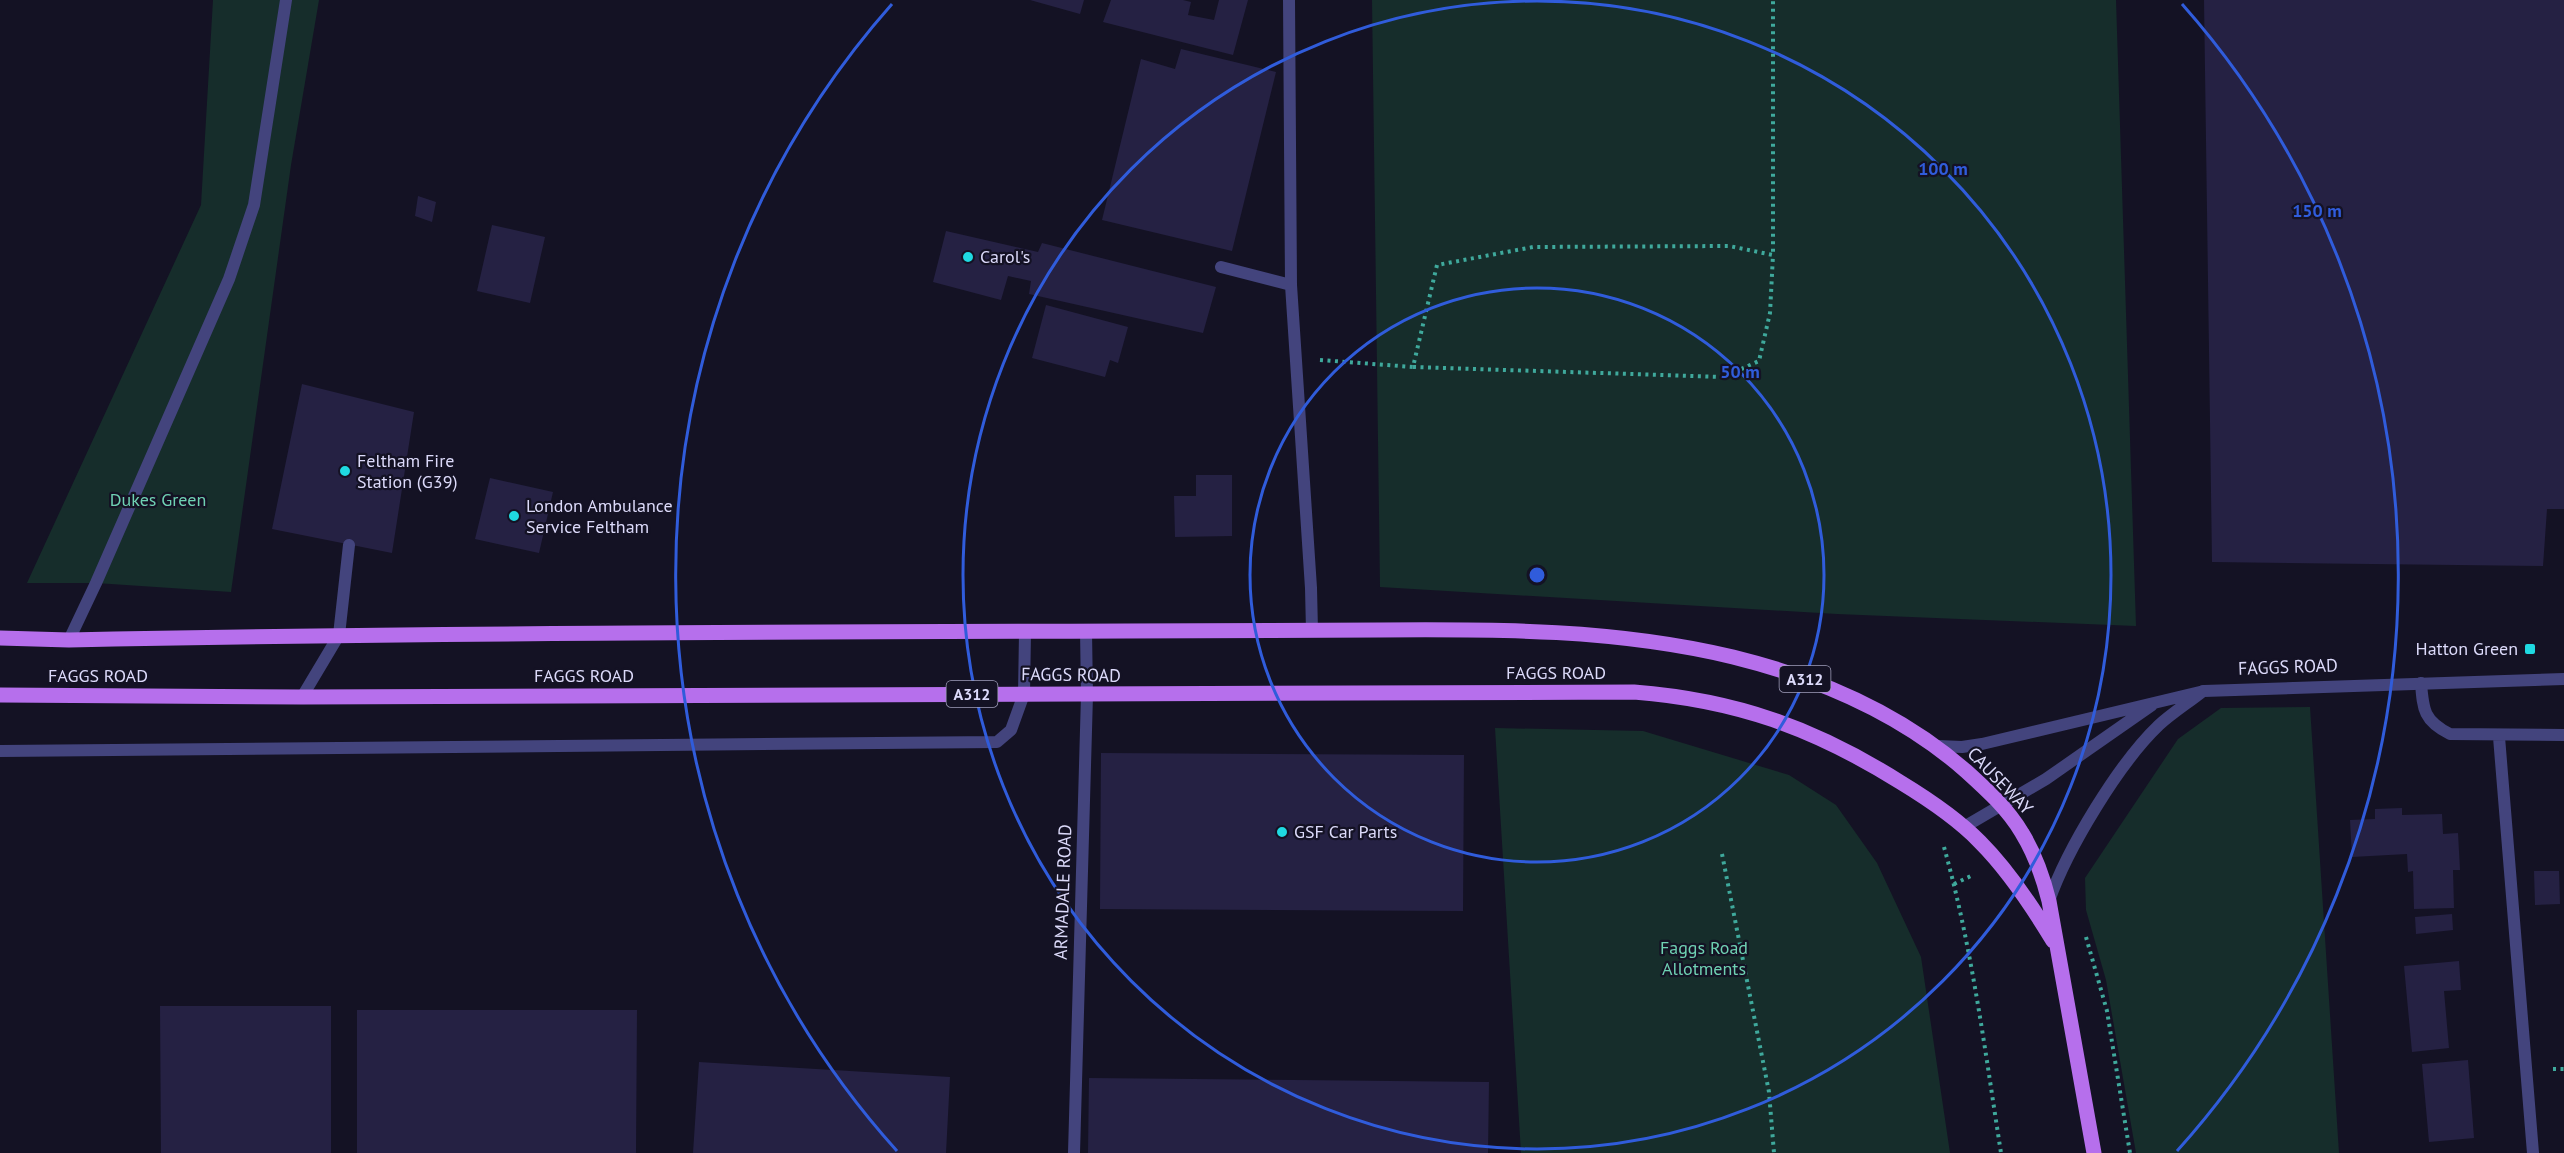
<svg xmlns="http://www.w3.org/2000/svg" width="2564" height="1153" font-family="'PT Sans',sans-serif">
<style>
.green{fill:#162d2b}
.building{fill:#252143}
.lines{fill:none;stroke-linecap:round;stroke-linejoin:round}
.path{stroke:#3fa99c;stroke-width:4;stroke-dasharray:3 4.5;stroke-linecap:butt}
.service{stroke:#43447d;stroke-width:12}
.minor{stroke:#43447d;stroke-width:12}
.tertiary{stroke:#43447d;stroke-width:12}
.primary{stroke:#b66fec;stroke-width:15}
.ring{fill:none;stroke:#305cdb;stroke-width:3}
.poi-dot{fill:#1fd9e1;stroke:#141224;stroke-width:2}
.labels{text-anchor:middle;stroke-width:4.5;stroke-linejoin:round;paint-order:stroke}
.shield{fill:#141224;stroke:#a09eba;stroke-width:1.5}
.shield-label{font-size:16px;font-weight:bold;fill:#dcdafa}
.poi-label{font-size:18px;fill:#dcdafa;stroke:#141224;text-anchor:start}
.park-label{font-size:18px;fill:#6fd1b3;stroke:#141224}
.street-label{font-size:18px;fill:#dcdafa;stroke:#141224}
.centre{fill:#305cdb;stroke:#141224;stroke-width:3}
.ring-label{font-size:18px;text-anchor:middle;font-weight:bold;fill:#305cdb;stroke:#141224;stroke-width:4.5;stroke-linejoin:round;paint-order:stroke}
</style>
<rect width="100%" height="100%" fill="#141224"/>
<path class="green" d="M213,0H319L291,165L231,592L96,583H27L201,205Z
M1372,0H2116L2136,626L1837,614L1380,587Z
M2310,707L2339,1153H2136L2106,980L2086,910L2085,878L2178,739L2221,708Z
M1495,728L1643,731L1789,775L1836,805L1877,863L1921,957L1950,1153H1521Z"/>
<path class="building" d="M1030,0H1084L1080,14Z
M1111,0H1183L1191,2L1188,15L1214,20L1219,0H1248L1233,55L1103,22Z
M2204,0H2564V509H2547L2543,566L2212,562Z
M1181,49L1276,72L1232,251L1102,220L1141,59L1175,69Z
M418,196L436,202L432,222L415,216Z
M492,225L545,237L530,303L477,291Z
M946,231L1038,252L1042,243L1216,287L1203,333L1029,294L1031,281L1008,276L1001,300L933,282Z
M1046,305L1128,327L1118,363L1110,360L1105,377L1032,358Z
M302,384L414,412L392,553L272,529Z
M1196,475H1232V536L1175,537L1174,496H1196Z
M490,478L553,492L539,553L475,539Z
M1101,753L1464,755L1463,911L1100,909Z
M2402,808V815L2442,814L2443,834L2458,833L2460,870H2453L2454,908L2414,909L2413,871L2408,872L2407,854L2352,857L2350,820L2375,819V809Z
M2534,871H2559L2560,904L2535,905Z
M2452,914L2453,930L2416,934L2415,917Z
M2459,961L2461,990L2444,991L2449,1048L2412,1052L2404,966Z
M160,1006H331V1153H161Z
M357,1010H637L636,1153H357Z
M2468,1060L2474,1138L2429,1142L2422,1064Z
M699,1062L950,1077L946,1153H693Z
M1089,1078L1489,1082L1488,1153H1088Z"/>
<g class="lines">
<path class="path" d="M1320,360L1413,367L1437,265L1533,247L1729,246L1773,255V0
M1413,367L1724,377L1759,361L1770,313L1773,255
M1944,847C1972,947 1985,1051 2001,1153
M1722,854L1769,1092L1774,1153
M1954,884L1973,875
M2086,937L2107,1011L2130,1153
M2553,1069H2564"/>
<path class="service" d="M1289,0L1291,285L1311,588L1312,631
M1221,267L1291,285
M69,640L96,583L229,279L254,205L286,0
M302,697L339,635L349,545
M1074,1153L1087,695L1086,631"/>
<path class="minor" d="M2421,683C2423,710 2424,721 2450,734L2564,735
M2499,737L2533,1153
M0,751L997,742L1011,730L1024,694L1025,632"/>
<path class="tertiary" d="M1938,746L1962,747L1982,744L2204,691L2564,679
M1964,827L2046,779L2152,705
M2049,901C2067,849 2119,763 2159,725C2172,713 2188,703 2203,691"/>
<path class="primary" d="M0,638L69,640C422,633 774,632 1127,631C1211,631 1295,631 1379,630C1497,629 1617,629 1733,657C1818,678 1900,713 1966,771C1987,790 2008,809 2022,833C2035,854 2043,877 2049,901L2094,1153
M0,695L302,697L1634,692C1736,700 1814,728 1900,782C1928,799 1957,818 1980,842C2009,871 2032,906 2053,941"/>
</g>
<g class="ring">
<circle cx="1537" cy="575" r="287"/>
<circle cx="1537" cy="575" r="574"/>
<path d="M897 1151A861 861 0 0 1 892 4M2182 4A861 861 0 0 1 2177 1151"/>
</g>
<g class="poi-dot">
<circle cx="968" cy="257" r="6"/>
<circle cx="345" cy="471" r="6"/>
<circle cx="514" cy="516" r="6"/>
<rect x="2524" y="643" width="12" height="12" rx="3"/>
<circle cx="1282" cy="832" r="6"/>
</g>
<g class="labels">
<g class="shield">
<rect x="1779.5" y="666" width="51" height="26" rx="4.5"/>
<rect x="946.5" y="681" width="51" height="26" rx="4.5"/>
</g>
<g class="shield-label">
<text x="1805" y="685">A312</text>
<text x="972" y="700">A312</text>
</g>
<g class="poi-label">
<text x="980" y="263">Carol's</text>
<text x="357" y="467">Feltham Fire<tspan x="357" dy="21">Station (G39)</tspan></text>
<text x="526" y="512">London Ambulance<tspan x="526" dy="21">Service Feltham</tspan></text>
<text x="2518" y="655" text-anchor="end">Hatton Green</text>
<text x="1294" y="838">GSF Car Parts</text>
</g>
<g class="park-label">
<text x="158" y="506">Dukes Green</text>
<text x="1704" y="954">Faggs Road<tspan x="1704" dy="21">Allotments</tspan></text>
</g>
<g class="street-label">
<text transform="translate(2288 667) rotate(-2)" y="6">FAGGS ROAD</text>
<text x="1556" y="679">FAGGS ROAD</text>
<text transform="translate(1071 675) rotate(1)" y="6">FAGGS ROAD</text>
<text x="98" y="682">FAGGS ROAD</text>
<text x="584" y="682">FAGGS ROAD</text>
<text transform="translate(2000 781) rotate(46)" y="6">CAUSEWAY</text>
<text transform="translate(1063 892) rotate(-88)" y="6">ARMADALE ROAD</text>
</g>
</g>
<circle cx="1537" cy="575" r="9" class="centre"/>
<g class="ring-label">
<text x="1943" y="175">100 m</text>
<text x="2317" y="217">150 m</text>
<text x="1740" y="378">50 m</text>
</g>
</svg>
